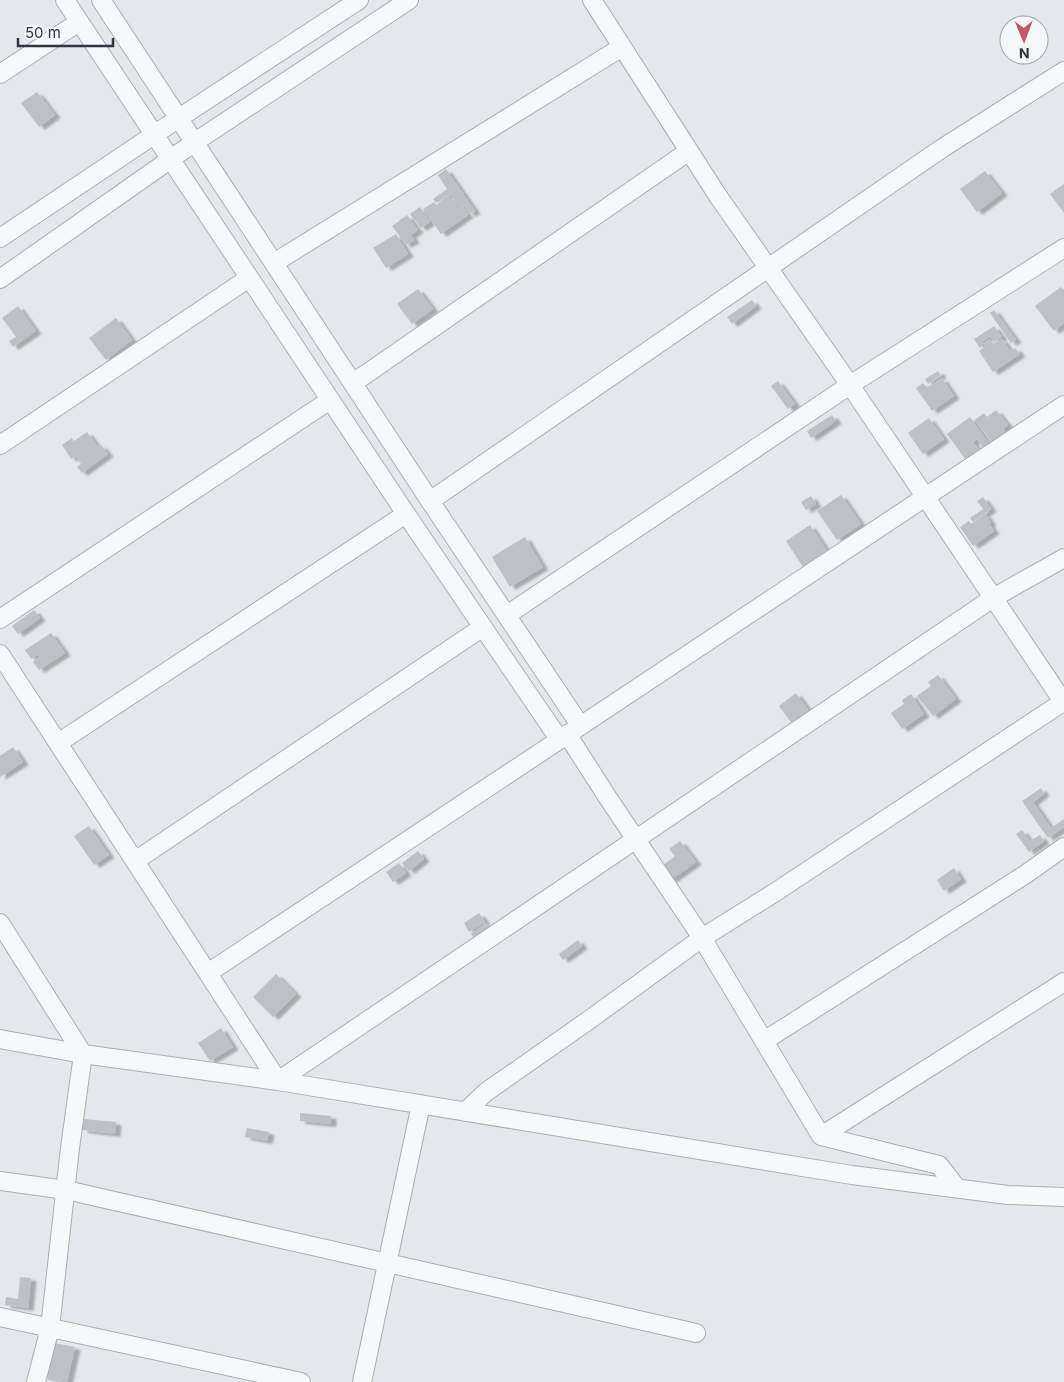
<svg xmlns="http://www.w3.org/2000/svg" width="1064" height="1382" font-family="Inter,sans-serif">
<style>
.building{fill:#bcc1c7;filter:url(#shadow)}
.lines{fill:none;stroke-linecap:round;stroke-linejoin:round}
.minor-casing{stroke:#a9aeb5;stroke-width:20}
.minor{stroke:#f7f8f9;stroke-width:18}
</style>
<defs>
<filter id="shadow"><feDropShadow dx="5.5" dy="3" stdDeviation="1" flood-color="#0004"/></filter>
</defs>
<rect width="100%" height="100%" fill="#e4e7eb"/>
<path class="building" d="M37,92L55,115L39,127L21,103Z
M446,169L475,211L470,214L464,205L462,207L468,215L441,234L423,209L434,202L436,205L449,196L459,209L460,208L450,194L436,203L433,199L447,189L438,175Z
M985,171L1002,193L977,212L960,189Z
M1064,184V213L1050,194Z
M420,207L430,222L421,228L410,214Z
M407,215L418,230L411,235L414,240L406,245L392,226Z
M396,234L408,254L386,268L373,248Z
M1061,287L1064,290V323L1054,331L1035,306Z
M418,289L433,309L412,324L397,304Z
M752,300L756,306L732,324L727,317Z
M18,306L36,331L13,347L9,341L16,337L2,318Z
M994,310L1016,340L1011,343L990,313Z
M116,318L132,340L106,360L89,338Z
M994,326L1002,337L994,342L990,336L981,342L983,345L980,348L974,339Z
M990,339L993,344L1002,339L1010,351L1015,348L1020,354L993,372L979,351L986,346L983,343Z
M938,371L941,375L928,384L925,379Z
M942,378L954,396L932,411L916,388L923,383L927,388Z
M778,381L795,404L788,409L771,386Z
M996,410L1008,425L1003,429L1007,435L993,444L975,420L984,413L987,417Z
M832,415L836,421L811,438L807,431Z
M970,417L989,444L983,448L977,439L973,442L979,450L966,460L947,434Z
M929,418L944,439L923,454L908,433Z
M87,432L98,447L101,445L108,454L82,473L77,467L81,464L76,456L71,459L62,445L72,438L74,441Z
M841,495L861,524L837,540L817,511Z
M811,496L816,504L806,510L801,502Z
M983,497L991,509L973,522L970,518L983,509L977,501Z
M985,514L991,523L989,524L994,531L973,546L960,527L969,521L971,524Z
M810,525L827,551L803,567L786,541Z
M525,537L543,567L510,587L492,557Z
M34,610L40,618L18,634L12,626Z
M51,633L65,653L39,670L33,662L40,657L38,654L31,659L25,650Z
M938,675L956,699L933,716L917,696L931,686L928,682Z
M796,693L812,715L795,728L779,706Z
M911,694L924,714L902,729L891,713L904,704L902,700Z
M13,747L23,762L0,777V756Z
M1041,788L1044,793L1033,802L1051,828L1064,819V827L1048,838L1022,801Z
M89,826L109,855L94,865L74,836Z
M1022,830L1030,841L1040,835L1044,841L1029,852L1016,834Z
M680,841L696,862L671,880L661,867L675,856L669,849Z
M418,851L424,859L409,871L402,863Z
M399,863L406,873L393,882L386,872Z
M954,868L961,879L944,891L937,880Z
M479,913L485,922L469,932L464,923Z
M486,923L491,930L476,941L471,934Z
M578,940L582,946L563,960L559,954Z
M276,974L296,994L273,1017L253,997Z
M221,1028L233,1047L210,1061L198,1043Z
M300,1113L331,1116V1124L300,1121Z
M84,1119L116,1122L115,1134L82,1130Z
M247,1128L269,1132L267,1141L245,1137Z
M20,1277L31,1278L28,1308L5,1305L6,1297L18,1299Z
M49,1342L75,1347L67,1382L42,1376Z"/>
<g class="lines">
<defs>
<path id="minor" d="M65,0L406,514L559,739
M101,0L430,501L580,725
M592,0L718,196L850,385L1064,703
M0,74L79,22
M0,238L179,118L359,0
M274,263L622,47
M0,279L195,142L409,0
M353,383L689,151
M0,445L249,278
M430,501L941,149L1064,71
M507,615L850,385L1064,248
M0,619L330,400
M0,654L278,1081L993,598L1064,558
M567,734L608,798L702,938L821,1136L939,1165L957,1188
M58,743L406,514
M135,861L483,627
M0,923L83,1054L70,1148L50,1328L36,1382
M208,973L1064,405
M0,1039L83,1054L278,1081L852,1175L1008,1195L1064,1197
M764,1041L1026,874L1064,847
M465,1112L486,1092L589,1020L702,938L774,893L1063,702
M821,1136L1064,982
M0,1181L66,1190L696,1333
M0,1317L301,1382
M362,1382L421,1104"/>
</defs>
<use href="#minor" class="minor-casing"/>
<use href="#minor" class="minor"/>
</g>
<g transform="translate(1024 40) rotate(179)"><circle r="24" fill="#f4f6f8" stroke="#a4a9af"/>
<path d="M0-4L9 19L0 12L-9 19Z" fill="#c5546b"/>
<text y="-8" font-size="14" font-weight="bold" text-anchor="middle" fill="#2d3642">N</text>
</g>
<path d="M18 38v8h95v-8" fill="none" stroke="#2d3642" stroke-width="2.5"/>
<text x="25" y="38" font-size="15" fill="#2d3642" stroke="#f4f6f8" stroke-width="4" paint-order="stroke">50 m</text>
</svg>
